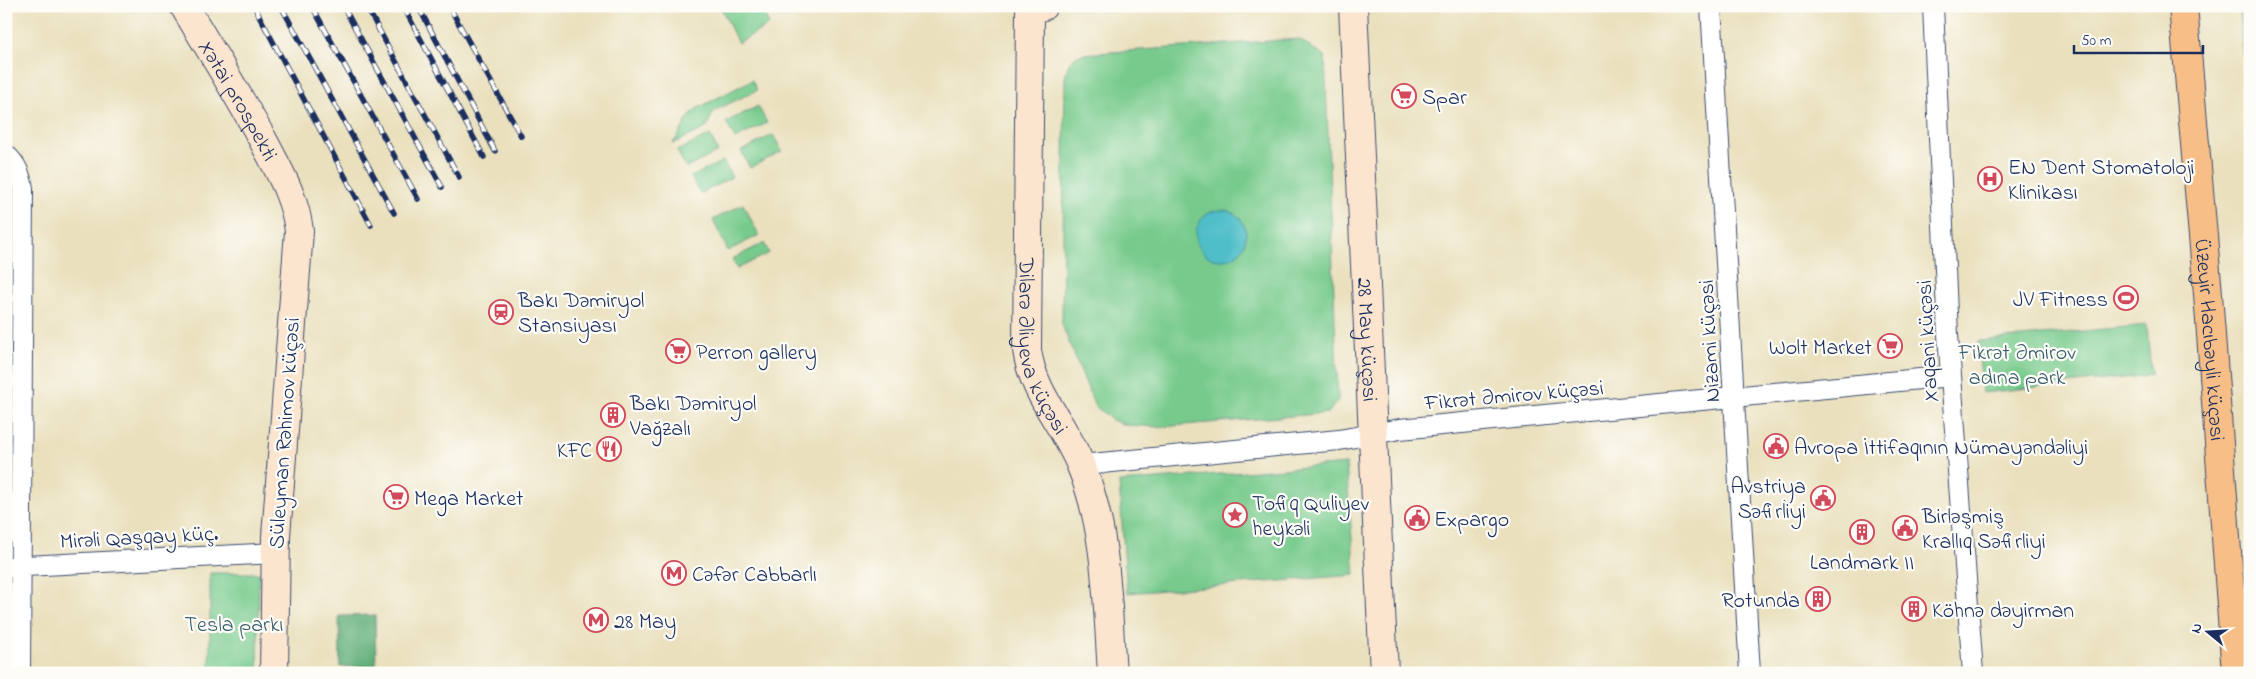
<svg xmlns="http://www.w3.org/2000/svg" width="2256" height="679" font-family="'Indie Flower',sans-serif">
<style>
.green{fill:#77ca8c;stroke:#497c75}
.forest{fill:#61ae78;stroke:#3e6e6b}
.water{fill:#50bec8;stroke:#367693}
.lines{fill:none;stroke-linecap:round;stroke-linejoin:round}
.minor-casing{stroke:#3a4a6c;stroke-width:22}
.secondary-casing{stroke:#3a4a6c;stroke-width:30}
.trunk-casing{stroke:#3a4a6c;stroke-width:30}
.minor{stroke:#fff;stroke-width:20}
.secondary{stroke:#fce5cf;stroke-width:28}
.trunk{stroke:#f7be87;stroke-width:28}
.rail-casing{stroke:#1b2f5e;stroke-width:5.5}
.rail{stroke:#fdfcf7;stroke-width:4;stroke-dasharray:11;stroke-linecap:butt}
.labels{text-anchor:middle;stroke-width:4.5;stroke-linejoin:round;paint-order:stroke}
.poi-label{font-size:22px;fill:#1b2f5e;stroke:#fdfcf7;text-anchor:start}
.street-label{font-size:22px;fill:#1b2f5e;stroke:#fdfcf7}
.park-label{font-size:22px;fill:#375e6c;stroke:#fdfcf7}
</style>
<rect width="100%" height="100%" fill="#fdfcf7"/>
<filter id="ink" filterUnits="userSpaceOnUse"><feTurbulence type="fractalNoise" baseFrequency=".02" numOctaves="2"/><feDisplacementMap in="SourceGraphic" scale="10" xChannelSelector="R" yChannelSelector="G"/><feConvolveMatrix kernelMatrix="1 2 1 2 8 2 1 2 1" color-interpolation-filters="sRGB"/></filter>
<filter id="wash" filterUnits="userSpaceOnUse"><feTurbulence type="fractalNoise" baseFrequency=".0096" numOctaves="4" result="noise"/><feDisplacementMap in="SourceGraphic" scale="20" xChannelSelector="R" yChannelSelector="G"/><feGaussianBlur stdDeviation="1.12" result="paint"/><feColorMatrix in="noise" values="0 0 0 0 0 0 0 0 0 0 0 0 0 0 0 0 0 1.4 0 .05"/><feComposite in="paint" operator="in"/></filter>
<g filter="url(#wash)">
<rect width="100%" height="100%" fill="#eae0bd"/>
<path class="green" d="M720,6H761L769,25L738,43Z
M2239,6H2250V78L2246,79Z
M1299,39L1325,57L1338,400L1328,413L1160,427L1125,425L1112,420L1095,406L1062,325L1065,78C1067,65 1070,57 1083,54Z
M752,80L757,90L714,111L706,128L672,144C682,133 685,119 696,109Z
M758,106L767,123L735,139L726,122Z
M710,135L718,152L686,168L677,151Z
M773,135L782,151L750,168L741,151Z
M723,161L732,177L700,194L691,177Z
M743,204L759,235L728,251L713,220Z
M764,243L769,253L737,269L732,259Z
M2147,325L2151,375L1982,393L1978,341Z
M1346,464L1355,575L1127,593L1119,482Z
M210,573H259L258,673H210Z"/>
<path class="forest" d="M375,615L376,666L340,667L339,616Z"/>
<path class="water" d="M1196 235a25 25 0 1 1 50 0a25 25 0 1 1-50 0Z"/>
</g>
<g filter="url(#ink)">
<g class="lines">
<defs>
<path id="minor" d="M1711,6L1750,673
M1933,6L1948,335L1973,673
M6,155C17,165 20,174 23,188L20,673
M1081,465L1339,440L1400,429L1951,376
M6,567L275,553"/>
<g id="secondary">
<path id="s1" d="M184,6C211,51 239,96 264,142C279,171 295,197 299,231L276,536L274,673"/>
<path id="s2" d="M1043,6L1030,11L1027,350C1033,395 1065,425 1081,466C1108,531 1107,604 1112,673"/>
<path id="s3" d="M1353,6L1384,673"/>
</g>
<g id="trunk">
<path id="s4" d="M2183,6L2208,294L2236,673"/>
</g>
</defs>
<use href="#minor" class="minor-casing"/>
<use href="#secondary" class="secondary-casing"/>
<use href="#trunk" class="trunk-casing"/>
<use href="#minor" class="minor"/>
<use href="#secondary" class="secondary"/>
<use href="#trunk" class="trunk"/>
<defs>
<path id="rail" d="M254,6L371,225
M281,6L394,213
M312,6L418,199
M343,6L442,187
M366,6L459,177
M403,6L484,157
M418,6L495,151
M449,6L521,136"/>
</defs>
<use href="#rail" class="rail-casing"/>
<use href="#rail" class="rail"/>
</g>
</g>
<defs>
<symbol id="supermarket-ring" viewBox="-11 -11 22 22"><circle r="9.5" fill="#fdfcf7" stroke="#d1495b" stroke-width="1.5"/><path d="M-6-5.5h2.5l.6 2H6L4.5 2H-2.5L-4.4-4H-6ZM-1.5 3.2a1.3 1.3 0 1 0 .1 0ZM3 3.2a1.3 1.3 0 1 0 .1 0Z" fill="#d1495b"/></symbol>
<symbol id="hospital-ring" viewBox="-11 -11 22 22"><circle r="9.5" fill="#fdfcf7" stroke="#d1495b" stroke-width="1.5"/><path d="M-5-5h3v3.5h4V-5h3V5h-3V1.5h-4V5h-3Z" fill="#d1495b"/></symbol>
<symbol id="stadium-ring" viewBox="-11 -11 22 22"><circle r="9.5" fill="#fdfcf7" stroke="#d1495b" stroke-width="1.5"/><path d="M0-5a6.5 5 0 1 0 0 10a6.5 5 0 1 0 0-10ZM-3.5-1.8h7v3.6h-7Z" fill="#d1495b"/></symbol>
<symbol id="station-ring" viewBox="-11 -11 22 22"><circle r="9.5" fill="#fdfcf7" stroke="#d1495b" stroke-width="1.5"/><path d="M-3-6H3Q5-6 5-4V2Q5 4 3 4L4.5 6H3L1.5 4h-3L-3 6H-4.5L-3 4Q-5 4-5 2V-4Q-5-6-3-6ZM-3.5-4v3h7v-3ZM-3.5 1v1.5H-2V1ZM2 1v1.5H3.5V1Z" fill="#d1495b"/></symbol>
<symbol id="building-ring" viewBox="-11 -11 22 22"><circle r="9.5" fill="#fdfcf7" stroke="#d1495b" stroke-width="1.5"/><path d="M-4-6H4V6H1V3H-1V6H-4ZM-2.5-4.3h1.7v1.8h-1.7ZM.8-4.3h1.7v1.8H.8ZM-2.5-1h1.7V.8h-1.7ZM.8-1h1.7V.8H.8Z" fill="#d1495b"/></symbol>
<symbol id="civic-ring" viewBox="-11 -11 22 22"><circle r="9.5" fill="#fdfcf7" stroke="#d1495b" stroke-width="1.5"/><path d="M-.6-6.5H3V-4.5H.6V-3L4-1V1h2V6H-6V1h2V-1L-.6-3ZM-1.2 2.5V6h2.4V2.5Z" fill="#d1495b"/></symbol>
<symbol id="restaurant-ring" viewBox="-11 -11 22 22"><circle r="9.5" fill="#fdfcf7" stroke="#d1495b" stroke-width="1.5"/><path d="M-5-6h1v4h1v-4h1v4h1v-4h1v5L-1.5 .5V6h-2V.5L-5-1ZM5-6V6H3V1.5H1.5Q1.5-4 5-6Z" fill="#d1495b"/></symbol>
<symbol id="sight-ring" viewBox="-11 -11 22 22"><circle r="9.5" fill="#fdfcf7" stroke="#d1495b" stroke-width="1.5"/><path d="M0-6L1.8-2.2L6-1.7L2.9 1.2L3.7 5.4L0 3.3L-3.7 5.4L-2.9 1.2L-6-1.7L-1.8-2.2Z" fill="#d1495b"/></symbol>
<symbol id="metro-ring" viewBox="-11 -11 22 22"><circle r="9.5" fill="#fdfcf7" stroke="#d1495b" stroke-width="1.5"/><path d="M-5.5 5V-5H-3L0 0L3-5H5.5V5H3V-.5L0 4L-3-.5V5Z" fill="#d1495b"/></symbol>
</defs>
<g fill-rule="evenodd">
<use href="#supermarket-ring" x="1390" y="82" width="28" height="28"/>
<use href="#hospital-ring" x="1976" y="165" width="28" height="28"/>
<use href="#stadium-ring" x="2112" y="284" width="28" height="28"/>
<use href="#station-ring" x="487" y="298" width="28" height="28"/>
<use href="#supermarket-ring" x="1876" y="332" width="28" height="28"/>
<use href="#supermarket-ring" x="664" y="337" width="28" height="28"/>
<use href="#building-ring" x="599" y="401" width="28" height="28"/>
<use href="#civic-ring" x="1762" y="432" width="28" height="28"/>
<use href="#restaurant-ring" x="595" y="435" width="28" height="28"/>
<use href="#supermarket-ring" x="382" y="483" width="28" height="28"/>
<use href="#civic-ring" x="1809" y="484" width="28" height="28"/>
<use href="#sight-ring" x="1221" y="501" width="28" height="28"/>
<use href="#civic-ring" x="1403" y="504" width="28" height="28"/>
<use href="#civic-ring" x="1891" y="514" width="28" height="28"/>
<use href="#building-ring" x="1848" y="518" width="28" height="28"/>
<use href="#metro-ring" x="660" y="559" width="28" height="28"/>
<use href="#building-ring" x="1804" y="585" width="28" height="28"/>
<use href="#building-ring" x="1900" y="595" width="28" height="28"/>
<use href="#metro-ring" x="582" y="606" width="28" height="28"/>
</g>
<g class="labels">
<g class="poi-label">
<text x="1422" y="104">Spar</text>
<text x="2008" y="174">EN Dent Stomatoloji<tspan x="2008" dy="25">Klinikası</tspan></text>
<text x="2108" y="306" text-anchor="end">JV Fitness</text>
<text x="518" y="307">Bakı Dəmiryol<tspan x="518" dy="25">Stansiyası</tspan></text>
<text x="1872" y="354" text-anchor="end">Wolt Market</text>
<text x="696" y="359">Perron gallery</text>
<text x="630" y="410">Bakı Dəmiryol<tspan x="630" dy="25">Vağzalı</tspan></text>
<text x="1794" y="454">Avropa İttifaqının Nümayəndəliyi</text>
<text x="592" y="457" text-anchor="end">KFC</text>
<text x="1806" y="493" text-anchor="end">Avstriya<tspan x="1806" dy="25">Səfirliyi</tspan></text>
<text x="414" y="505">Mega Market</text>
<text x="1252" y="510">Tofiq Quliyev<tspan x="1252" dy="25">heykəli</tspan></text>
<text x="1922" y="523">Birləşmiş<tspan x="1922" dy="25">Krallıq Səfirliyi</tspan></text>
<text x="1434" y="526">Expargo</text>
<text x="1862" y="569" text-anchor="middle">Landmark II</text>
<text x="692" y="581">Cəfər Cabbarlı</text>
<text x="1800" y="607" text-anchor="end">Rotunda</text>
<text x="1932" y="617">Köhnə dəyirman</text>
<text x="614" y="628">28 May</text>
</g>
<g class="street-label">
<text dy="8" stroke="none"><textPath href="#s1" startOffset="109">Xətai prospekti</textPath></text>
<text dy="8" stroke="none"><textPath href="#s3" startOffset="334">28 May küçəsi</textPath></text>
<text dy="8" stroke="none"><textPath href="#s4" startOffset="335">Üzeyir Hacıbəyli küçəsi</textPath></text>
<text transform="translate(1708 341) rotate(-93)" y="8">Nizami küçəsi</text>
<text transform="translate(1926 341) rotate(-93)" y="8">Xaqani küçəsi</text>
<text dy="8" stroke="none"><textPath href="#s2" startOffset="352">Dilarə Əliyeva küçəsi</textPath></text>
<text transform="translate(1514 394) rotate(-5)" y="8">Fikrət Əmirov küçəsi</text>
<text transform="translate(283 433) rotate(-86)" y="8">Süleyman Rəhimov küçəsi</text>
<text transform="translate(139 536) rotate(-3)" y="8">Mirəli Qaşqay küç.</text>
</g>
<g class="park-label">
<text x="2017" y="359">Fikrət Əmirov<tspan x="2017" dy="25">adına park</tspan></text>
<text x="234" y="631">Tesla parkı</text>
</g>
</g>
<rect width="2256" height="679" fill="none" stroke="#fdfcf7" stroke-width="25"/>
<g transform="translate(2208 632) rotate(288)" stroke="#fdfcf7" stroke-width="4" paint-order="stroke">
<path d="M0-4L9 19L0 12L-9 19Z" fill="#1b2f5e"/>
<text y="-8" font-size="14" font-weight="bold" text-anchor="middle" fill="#1b2f5e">N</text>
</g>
<path d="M2074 45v8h129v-8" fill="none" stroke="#1b2f5e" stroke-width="2.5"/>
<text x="2081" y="45" font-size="15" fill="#1b2f5e" stroke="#fdfcf7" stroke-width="4" paint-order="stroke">50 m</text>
</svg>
